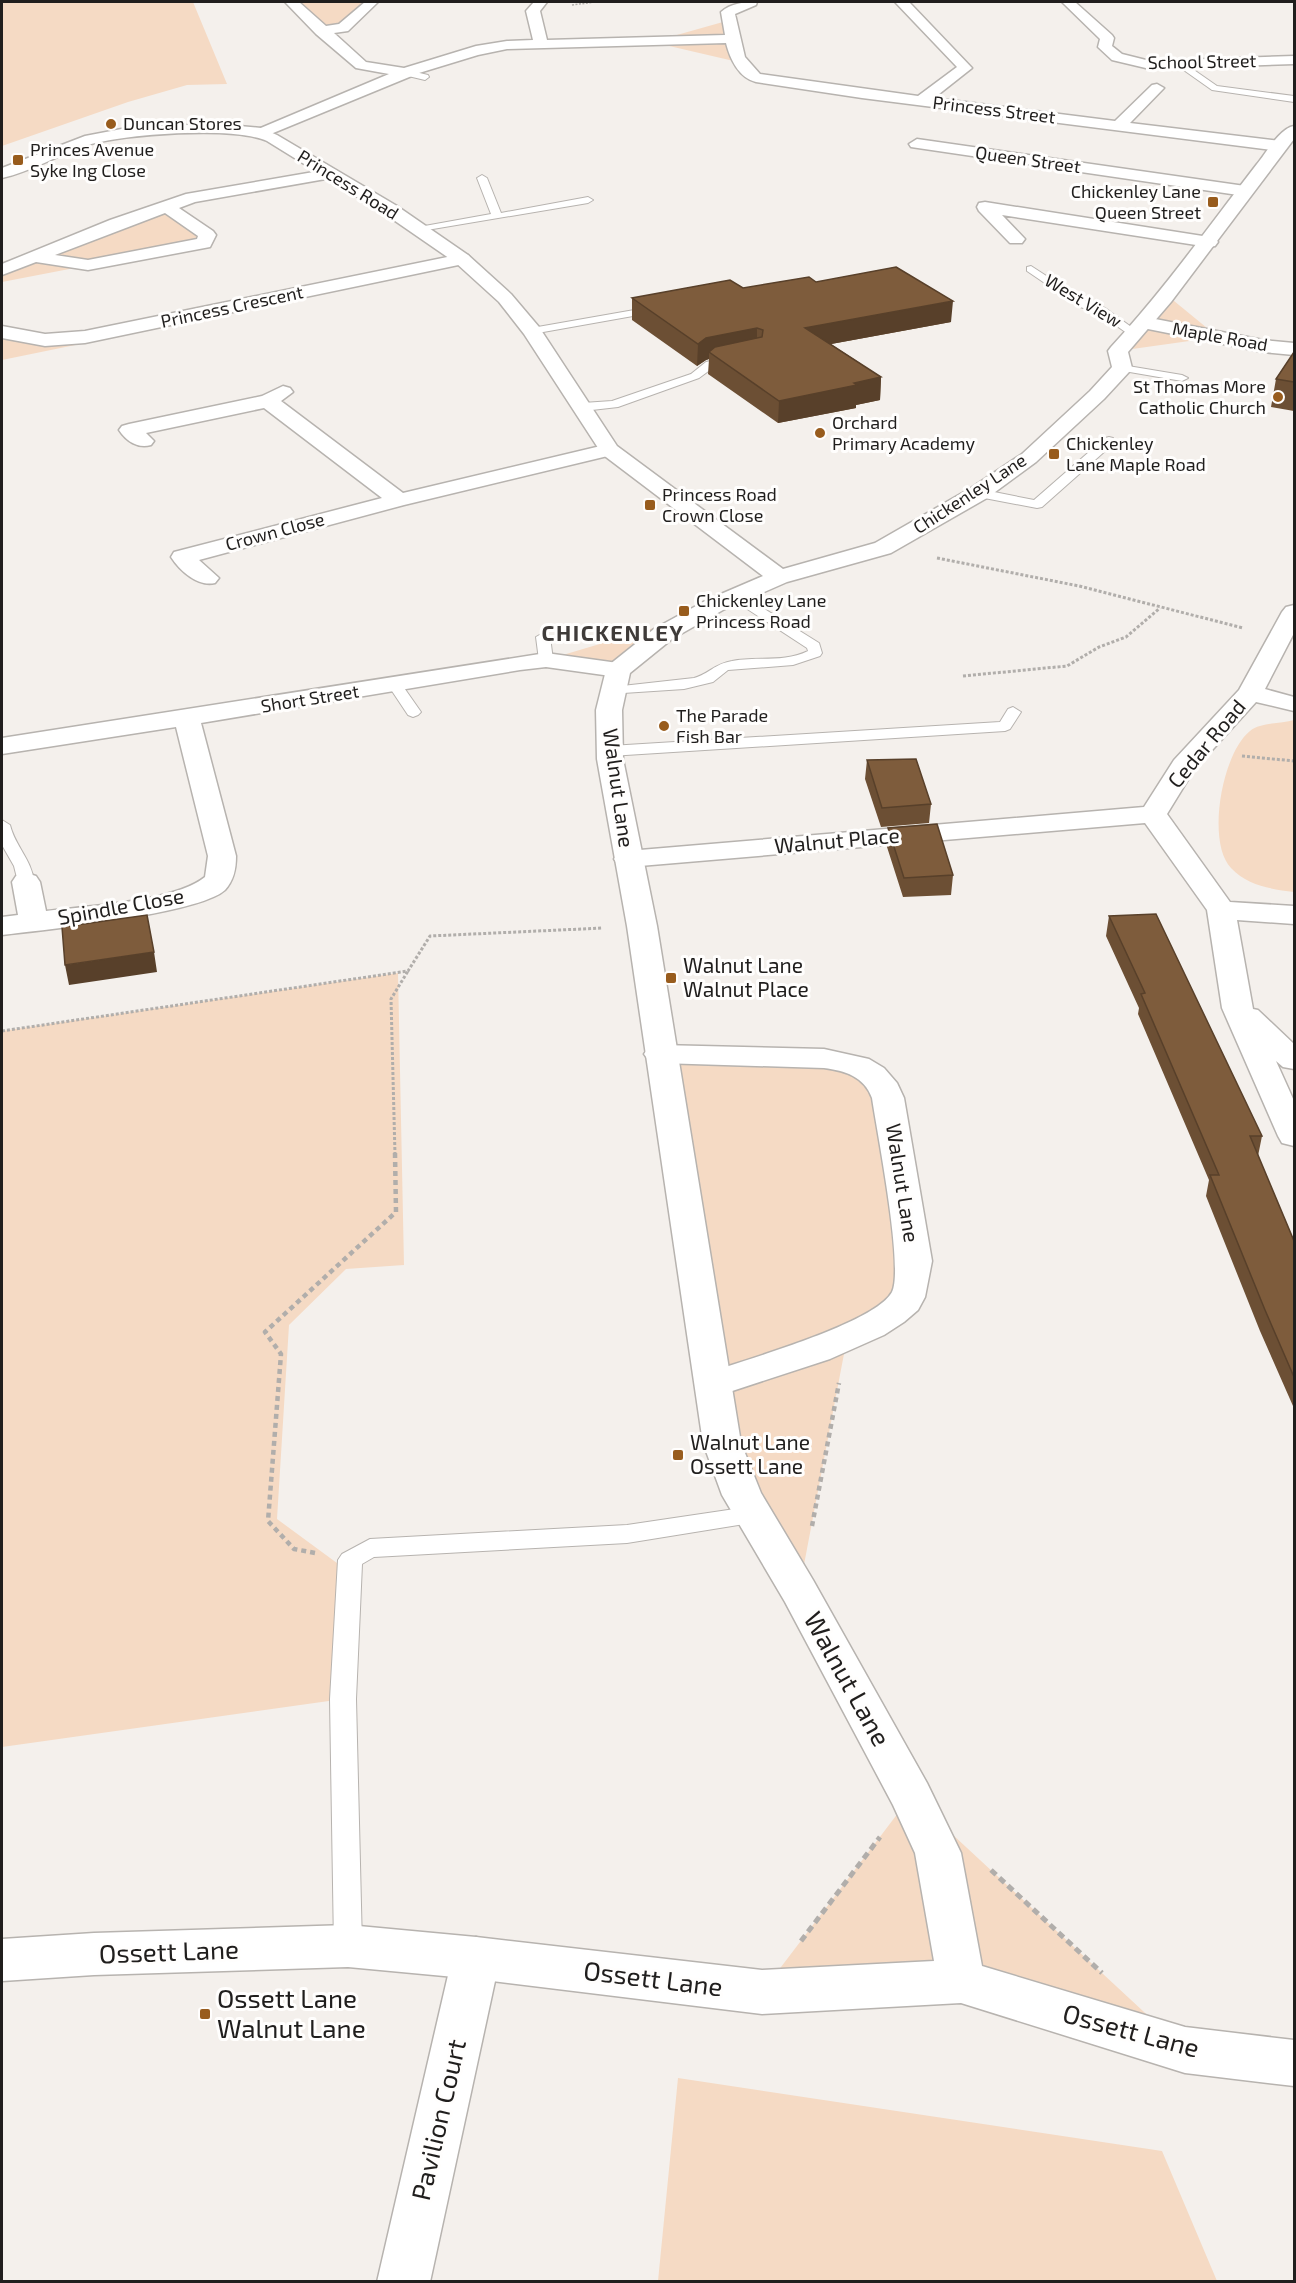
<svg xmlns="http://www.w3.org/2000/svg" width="1296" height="2283" font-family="'Exo 2',sans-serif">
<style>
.green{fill:#f5dac4}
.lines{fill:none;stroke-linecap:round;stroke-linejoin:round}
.lane-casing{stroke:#b7b3af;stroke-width:2}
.street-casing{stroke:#b7b3af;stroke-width:3}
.secondary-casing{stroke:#b7b3af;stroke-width:3}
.path-far3{stroke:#b1aeab;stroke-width:1.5;stroke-dasharray:2 1.5;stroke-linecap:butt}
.path-far2{stroke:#b1aeab;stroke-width:3;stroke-dasharray:3 2;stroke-linecap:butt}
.path-far1{stroke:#b1aeab;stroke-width:4.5;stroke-dasharray:5 4;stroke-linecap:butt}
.path{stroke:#b1aeab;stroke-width:5;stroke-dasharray:7 4.5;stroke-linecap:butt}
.lane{fill:#fff;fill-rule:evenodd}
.street{fill:#fff;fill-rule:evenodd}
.secondary{fill:#fff;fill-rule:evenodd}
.wall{fill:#6c4f34}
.shaded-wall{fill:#58402a}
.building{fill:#7e5c3c;stroke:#58402a;stroke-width:1.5}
.poi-dot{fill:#985c1d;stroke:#fffefd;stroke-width:2}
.labels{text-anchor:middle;stroke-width:6;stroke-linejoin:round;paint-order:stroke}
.far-street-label{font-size:18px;fill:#201e1d;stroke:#fffefd}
.far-poi-label{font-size:18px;fill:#201e1d;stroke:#fffefd;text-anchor:start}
.street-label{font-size:21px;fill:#201e1d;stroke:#fffefd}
.poi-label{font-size:21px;fill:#201e1d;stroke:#fffefd;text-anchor:start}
.far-district-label{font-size:22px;font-weight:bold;letter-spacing:1.5px;fill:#3f3b39;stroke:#fffefd}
.near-street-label{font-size:26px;fill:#201e1d;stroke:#fffefd}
.near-poi-label{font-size:26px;fill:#201e1d;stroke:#fffefd;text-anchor:start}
</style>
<rect width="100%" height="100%" fill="#f4f0ec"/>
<path class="green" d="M2,2H193L227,84L187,85L128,102L2,146Z
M292,2H372L343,28L321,31Z
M730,20L738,62L652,42Z
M167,207L200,229L204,243L2,282V270Z
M1168,296L1218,337L1118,351Z
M2,332L85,337V343L2,360Z
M694,616L618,670L546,660Z
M1294,720V892C1271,889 1248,886 1231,868C1206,842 1222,753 1250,731C1261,722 1281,724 1294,720Z
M398,973L404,1265L346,1269L289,1325L277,1519L341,1566L343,1699L2,1747V1031Z
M660,1054L806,1057L874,1075L912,1282L847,1338L799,1591L742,1495Z
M911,1796L1185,2050L961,1981L762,1992Z
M678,2078L1162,2151L1217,2281H658Z"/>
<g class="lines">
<defs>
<path id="lane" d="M1181,61L1217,86L1294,96V102L1212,90L1178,66L1177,64Z
M407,70L428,75L429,77L425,80L404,75L403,73Z
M194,118H200L209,127V131H203L194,122Z
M482,175L487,178L501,213L588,197L593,200L588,203L415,232V228L419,227L491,214L477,178Z
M1031,266L1088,303L1105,308L1141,334L1139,336H1131L1097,312L1080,307L1027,271V267Z
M657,306L662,309L661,311L532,334L526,331L532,328Z
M734,356L740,359L738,361L714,367L699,378L618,407L583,411L577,407L583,403L612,401L691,374L706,362Z
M1122,365L1182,375L1188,378L1182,381L1118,370L1116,368Z
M1109,437L1113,438V444L1042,507L1037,508L979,497L973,493L979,489L1034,500L1105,438Z
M737,592L819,643L822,653L820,656L793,665L728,670L713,682L684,689L608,694L606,691L613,687L694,678C709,674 714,664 732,661C757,656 784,663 808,651L807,648L732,599L730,596L732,593Z
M543,633L550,637L553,660L546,664L539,660L536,637Z
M395,681L400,682L421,712L418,715L413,717L408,715L388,685Z
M1013,707L1021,712L1010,729L1005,731L610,756L602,751L610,746L1000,722L1008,709Z
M2,820L10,825C15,846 32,860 34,882L32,886L26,887L18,882L14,866L2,845Z
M755,1506L763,1509L767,1515L763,1521L627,1543L374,1557L362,1564L356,1699L362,1946L358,1955L348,1958L338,1955L334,1946L330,1699L338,1560L342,1554L370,1539L627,1525Z"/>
<path id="street" d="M285,2H299L326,26L339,24L365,2H378L348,31L334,33L366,62L404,68L476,46L507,41L533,40L526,11L534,2H547L540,11L547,40L725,35L721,12C731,3 744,2 757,2L756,5L735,14L745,57L760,74L918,96L957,67L895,2H909L972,68L934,98L1115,121L1152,85L1157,84L1164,88L1130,123L1280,141L1288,146L1280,151L862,98L756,82C739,78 730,59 726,43L507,49L478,55L419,73L261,138L253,133L256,130L389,74L356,68L316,34Z
M1062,2H1075L1112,35L1114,38L1112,46L1122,54L1150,61L1294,56V64L1150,69L1112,60L1098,47L1100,39Z
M917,139L1245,186L1253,191L1245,196L911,147L909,144Z
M331,169L337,171L339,174L337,177L195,202L179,208L213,231L216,235L210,247L88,270L36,262L2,275V264L110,220L186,194ZM165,213L198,236L197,239L88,260L55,255Z
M985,202L1209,237L1215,238L1218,242L1215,246L1209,247L1002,215L1025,239L1022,243H1010L979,211L977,207L979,203Z
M462,254L468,255L471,259L468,263L85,343L45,346L2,338V326L45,334L85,331Z
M1145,317L1263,340L1294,343V355L1263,352L1138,327L1136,323L1138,319Z
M283,386L290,388L293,392L281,401L403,493L609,444L616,446L619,450L616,454L404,505L199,560L219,578L215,583C198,587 180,571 171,557L174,552L382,498L264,408L146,433L154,441L151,445C138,449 126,441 119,430L122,426L129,424L262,396Z
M1294,605V633L1265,689L1294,697V711L1256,702L1194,770L1167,814L1230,902L1294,906V924L1237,920L1253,1009L1258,1010L1294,1044V1069L1283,1067L1276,1061L1294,1101V1146L1282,1143L1278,1136L1222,1008L1207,910L1145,823L628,867L618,865L614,859L618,853L628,851L1144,807L1174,760L1239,690L1282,612L1286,607Z
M546,653L618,663L627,665L630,670L627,675L618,677L546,667L520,670L201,723L236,856C236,869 234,880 225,890C199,914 43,930 2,935V917L18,915L12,882L16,876L26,873L36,876L40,882L46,911C87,906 174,902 205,877L208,856L176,727L2,754V738Z
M660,1045L824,1049L869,1059L884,1068L897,1083L904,1098L932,1261L925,1297L918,1310L904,1322L884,1335L830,1359L714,1397L701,1393L695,1384L701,1375C738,1362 875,1324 892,1292C904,1268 877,1132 872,1098C864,1076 845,1071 824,1068L660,1063L649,1061L644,1054L649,1047Z
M476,1937L493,1943L500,1958L430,2282H377L452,1958L459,1943Z"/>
<path id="secondary" d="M217,124L261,128L277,135L397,206L468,255L511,294L539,327L617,446L783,569L875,543L971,488L1022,454L1090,391L1112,367L1108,351L1111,347C1164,290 1209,226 1257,164C1266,153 1280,128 1294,126V139L1171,302L1128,352L1132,368L1129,372L1104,399L1036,462L987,498L891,553L787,582L723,610L672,639L630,673L622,710L623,759L657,926L741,1443L761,1493L813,1580L927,1783L961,1853L982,1966L1185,2027L1294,2040V2086L1185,2073L961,2003L762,2014L476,1979L348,1967L94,1975L2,1981V1939L94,1933L348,1925L476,1937L762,1970L934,1961L915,1853L893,1805L785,1602L722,1495L703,1443L627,926L597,759L596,710L606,670L609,665L654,629L707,600L763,576L602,454L524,334L499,302L456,263L385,214L267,141C233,126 124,134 88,145C59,154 31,172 2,178V168L85,136L132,127Z"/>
</defs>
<use href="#lane" class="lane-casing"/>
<use href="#street" class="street-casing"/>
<use href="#secondary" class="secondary-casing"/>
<path class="path-far3" d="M572,5L595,2"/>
<path class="path-far2" d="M937,558L1079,586L1243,628
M963,676L1067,666L1099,647L1126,637L1160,608
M1242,756L1294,761
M2,1031L408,971L430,936L603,928
M395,1155L391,999L408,971"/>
<path class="path-far1" d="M812,1526L839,1383
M315,1553L294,1549L268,1521L281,1354L265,1332L396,1212L395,1153"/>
<path class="path" d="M991,1870L1102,1973
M801,1941L880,1837"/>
<use href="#lane" class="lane"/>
<use href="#street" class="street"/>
<use href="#secondary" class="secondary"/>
</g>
<path class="wall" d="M743,288L951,322L831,344L881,377L880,400L856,405V408L778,423L708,374L709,359L706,360L697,366L632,320V298Z
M1294,352V411L1271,407L1276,379Z
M867,760L931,804L929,823L881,827L865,779Z
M888,828L953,875L951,895L903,897L887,847Z
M1109,916L1262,1136L1258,1156L1294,1241V1406H1293L1260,1331L1206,1196L1209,1180L1138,1014L1139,1008L1106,936Z"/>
<path class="shaded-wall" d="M953,301L951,322L804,349L805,328Z
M757,328V350L709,352V359L706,360L697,366L698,344L706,338Z
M881,377L880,400L856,405V408L778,423L779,401Z
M154,952L157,972L69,985L65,965Z"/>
<path class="building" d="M896,267L953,301L805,328L881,377L854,383L857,385L779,401L709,352L715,347L762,337L763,330L757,328L706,338L698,344L632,298L730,280L743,288L809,277L816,282Z
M1294,352V382L1276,379Z
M916,759L931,804L882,808L867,760Z
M937,824L953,875L904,878L888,828Z
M1156,914L1262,1136H1250L1294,1241V1377L1265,1310L1210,1175H1219L1141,994L1145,993L1109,916Z
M147,915L154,952L65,965L62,927Z"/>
<g class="poi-dot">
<circle cx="111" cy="124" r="6"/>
<rect x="12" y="154" width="12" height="12" rx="3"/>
<rect x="1207" y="196" width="12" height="12" rx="3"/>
<circle cx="1278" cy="397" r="6"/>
<circle cx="820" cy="433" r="6"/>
<rect x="1048" y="448" width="12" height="12" rx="3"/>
<rect x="644" y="499" width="12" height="12" rx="3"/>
<rect x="678" y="605" width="12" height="12" rx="3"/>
<circle cx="664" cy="726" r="6"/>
<rect x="665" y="972" width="12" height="12" rx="3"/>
<rect x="672" y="1449" width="12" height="12" rx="3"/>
<rect x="199" y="2008" width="12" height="12" rx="3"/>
</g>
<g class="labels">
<g class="far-street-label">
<text transform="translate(1202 62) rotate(-1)" y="6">School Street</text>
<text transform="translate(994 110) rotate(7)" y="6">Princess Street</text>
<text transform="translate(1028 160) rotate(8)" y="6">Queen Street</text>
<text transform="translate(348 185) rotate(32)" y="6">Princess Road</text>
<text transform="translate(1083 301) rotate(31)" y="6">West View</text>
<text transform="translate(232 307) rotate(-12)" y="6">Princess Crescent</text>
<text transform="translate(1220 337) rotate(10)" y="6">Maple Road</text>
<text transform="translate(970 494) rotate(-33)" y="6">Chickenley Lane</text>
<text transform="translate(275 532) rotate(-15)" y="6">Crown Close</text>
<text transform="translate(310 699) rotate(-9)" y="6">Short Street</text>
</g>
<g class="far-poi-label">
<text x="123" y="130">Duncan Stores</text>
<text x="30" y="156">Princes Avenue<tspan x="30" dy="21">Syke Ing Close</tspan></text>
<text x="1201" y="198" text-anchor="end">Chickenley Lane<tspan x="1201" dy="21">Queen Street</tspan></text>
<text x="1266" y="393" text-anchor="end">St Thomas More<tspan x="1266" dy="21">Catholic Church</tspan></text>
<text x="832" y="429">Orchard<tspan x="832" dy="21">Primary Academy</tspan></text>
<text x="1066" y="450">Chickenley<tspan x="1066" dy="21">Lane Maple Road</tspan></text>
<text x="662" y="501">Princess Road<tspan x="662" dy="21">Crown Close</tspan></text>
<text x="696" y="607">Chickenley Lane<tspan x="696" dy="21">Princess Road</tspan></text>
<text x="676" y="722">The Parade<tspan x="676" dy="21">Fish Bar</tspan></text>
</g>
<g class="street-label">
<text transform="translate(1207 744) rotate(-50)" y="7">Cedar Road</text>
<text transform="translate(618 788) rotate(82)" y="7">Walnut Lane</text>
<text transform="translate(837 841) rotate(-5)" y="7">Walnut Place</text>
<text transform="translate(121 907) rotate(-10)" y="7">Spindle Close</text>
<text transform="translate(902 1183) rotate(81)" y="7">Walnut Lane</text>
</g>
<g class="poi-label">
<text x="683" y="973">Walnut Lane<tspan x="683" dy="24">Walnut Place</tspan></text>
<text x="690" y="1450">Walnut Lane<tspan x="690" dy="24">Ossett Lane</tspan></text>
</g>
<g class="far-district-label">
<text x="613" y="641">CHICKENLEY</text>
</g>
<g class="near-street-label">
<text transform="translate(847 1679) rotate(61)" y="9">Walnut Lane</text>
<text transform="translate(169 1952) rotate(-2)" y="9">Ossett Lane</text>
<text transform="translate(653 1979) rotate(7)" y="9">Ossett Lane</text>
<text transform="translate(1131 2031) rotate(15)" y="9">Ossett Lane</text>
<text transform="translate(439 2120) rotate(-77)" y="9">Pavilion Court</text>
</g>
<g class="near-poi-label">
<text x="217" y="2008">Ossett Lane<tspan x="217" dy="30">Walnut Lane</tspan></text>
</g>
</g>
<rect width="1296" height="2283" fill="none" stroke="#201e1d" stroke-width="6"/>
</svg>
